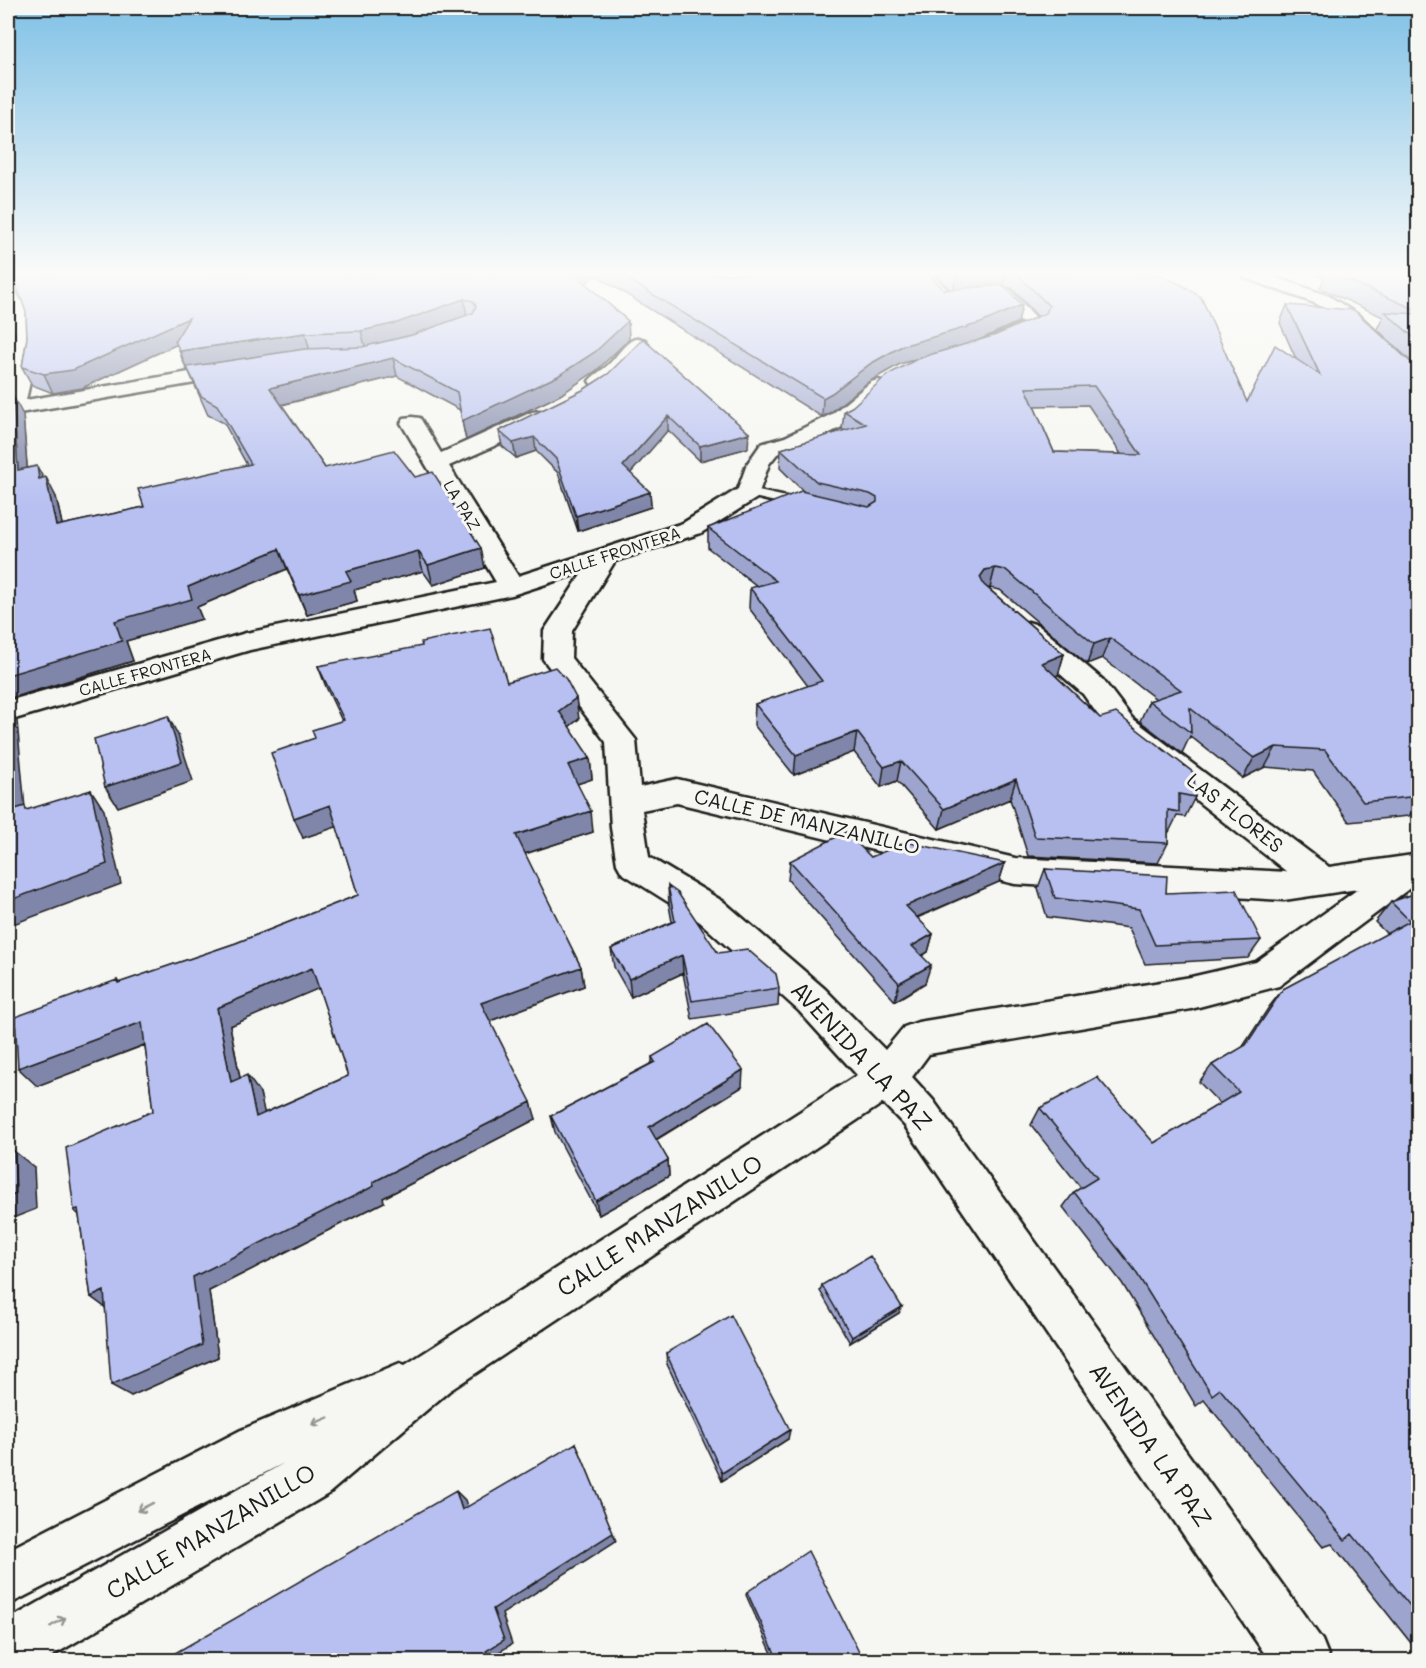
<svg xmlns="http://www.w3.org/2000/svg" width="1426" height="1668" font-family="Mali,sans-serif">
<style>
.lines{fill:none;stroke-linecap:round;stroke-linejoin:round}
.lane-casing{stroke:#1c1c1c;stroke-width:5}
.street-casing{stroke:#1c1c1c;stroke-width:5}
.lane{fill:#f6f6f2;fill-rule:evenodd}
.street{fill:#f6f6f2;fill-rule:evenodd}
.wall{fill:#9da5cf;stroke:#1c1c1c;stroke-width:1.5;fill-rule:evenodd}
.shaded-wall{fill:#8086a9;stroke:#1c1c1c;stroke-width:1.5}
.building{fill:#b7c0f1;stroke:#1c1c1c;stroke-width:1.5;fill-rule:evenodd}
.oneway{stroke:#949492}
.labels{text-anchor:middle;stroke-width:6;stroke-linejoin:round;paint-order:stroke}
.far-street-label{font-size:16px;fill:#1c1c1c;stroke:#f6f6f2}
.street-label{font-size:20px;fill:#1c1c1c;stroke:#f6f6f2}
.near-street-label{font-size:24px;fill:#1c1c1c;stroke:#f6f6f2}
</style>
<rect width="100%" height="100%" fill="#f6f6f2"/>
<filter id="ink" filterUnits="userSpaceOnUse"><feTurbulence type="fractalNoise" baseFrequency=".0167" numOctaves="2"/><feDisplacementMap in="SourceGraphic" scale="12" xChannelSelector="R" yChannelSelector="G"/><feConvolveMatrix kernelMatrix="1 2 1 2 8 2 1 2 1" color-interpolation-filters="sRGB"/></filter>
<g filter="url(#ink)">
<g class="lines">
<defs>
<path id="lane" d="M749,489L805,501L807,504L801,508L745,495V491Z"/>
<path id="street" d="M914,274H932L952,295L1004,289L1010,290L1043,325L1041,329L1006,344H992L989,340L992,336L1022,323L1000,300L948,306L942,305Z
M1242,274H1266L1329,296L1360,316L1418,372V389L1411,387L1346,324L1317,304L1245,278Z
M8,289L14,290C42,329 36,356 26,400L236,364L243,366L246,370L243,374L236,376L8,415V389L14,363L16,334L8,306Z
M638,338L645,340L648,344C636,361 614,391 592,385L589,381C594,374 602,371 608,365C618,356 625,341 638,338Z
M878,380L885,382L888,386L848,424L801,447L777,454L769,464L757,498L701,533L615,561L572,631L571,658L636,740L640,787L677,779L1015,858L1287,872L1110,732L1083,694L1018,637L1014,631L1018,625L1028,622L1038,625L1103,680L1132,718L1329,867L1413,855L1418,857V882L1279,986L1191,1009L929,1054L912,1077L933,1100L1322,1640L1330,1660H1269L905,1126L883,1103L449,1391L328,1494L45,1660H8V1620L284,1463L8,1605V1550L241,1430L400,1363L405,1365L857,1075L799,1011L700,922L622,873L617,864L611,828L606,742L543,659L544,631L583,572L512,595L250,650L8,721V701L246,633L496,582L401,423L404,418L412,417L420,418L441,453L532,412L540,411L548,412L551,417L548,422L449,466L518,576L683,523L738,489L747,464L761,444L785,437L832,414L871,382ZM677,803L1015,884L1284,900L1358,889L1256,962L1191,977L918,1022L904,1027L885,1050L825,989L724,902L649,857L642,810Z"/>
</defs>
<use href="#lane" class="lane-casing"/>
<use href="#street" class="street-casing"/>
<use href="#lane" class="lane"/>
<use href="#street" class="street"/>
</g>
<path class="wall" d="M8,274H929L944,290L950,289L935,274H1158L1247,402L1296,359L1280,323L1287,305L1419,370V803L1409,816L1349,822L1313,771L1265,767L1243,778L1190,736L1182,753L1140,721L1149,701L1156,699L1102,658L1087,664L1000,590L990,588H988L1064,654L1058,675H1055L1100,718L1195,797L1185,817L1177,816L1169,832H1168V843L1158,863L1028,856L1010,799L939,829L897,781L881,787L854,752L794,775L754,725L755,704L808,686L749,608L750,588L757,586L708,548V528L804,492L780,468L781,449L844,431L842,429L844,411L852,407L916,359L900,364L868,382L831,412L822,417L594,274L586,284L628,321L629,339L597,370L560,395L466,440L460,410L397,376L282,405L325,468L485,568L433,585L423,571L354,590L357,601L307,615L287,569L197,607L202,619L126,641L133,661L8,699V397L23,415L27,468L43,478L56,497L62,525L144,507L247,465L224,423L208,415L188,370H187L182,359L177,344L82,388L53,393L32,385L22,367L27,338L26,312L20,296L16,289L8,287ZM1004,287L1012,288L1038,317L996,335L978,340L1018,322L1022,305ZM1088,405L1121,454L1054,452L1034,406Z
M1315,274H1419V369L1377,329L1383,317L1320,288L1324,278Z
M608,374L748,448L700,461L668,430L630,473L650,492L651,507L578,531L558,473L536,451L516,458L502,446L499,431L583,390Z
M318,666L507,682L579,719L569,727L590,758L592,779L577,784L593,832L525,854L581,967L584,986L490,1021L536,1119L383,1198L384,1202L209,1291L218,1357L131,1396L105,1307L91,1297L79,1215L74,1210L153,1111L145,1045L37,1086L117,980L119,983L236,943L358,895L337,826L303,838L315,738L342,721L326,687ZM319,988L348,1076L264,1113L260,1093L240,1078L230,1026Z
M871,857L1005,863L999,882L917,918L933,934L928,952L922,956L925,983L895,1001L788,880L790,861Z
M1045,869L1166,893L1261,940L1248,958L1145,964L1129,928L1047,917L1038,888Z
M668,886L718,953L779,988L778,1006L692,1019L683,973L631,997L614,967L611,949L672,922L669,905Z
M1419,892V1653L1332,1544L1323,1547L1204,1400L1196,1406L1122,1283L1063,1207L1074,1192L1081,1188L1031,1125L1040,1108L1154,1143L1220,1104L1199,1082L1212,1065L1242,1048L1269,1007L1283,989L1387,934L1375,922L1391,902Z
M652,1057L742,1087L656,1140L668,1160L669,1176L599,1215L555,1132L551,1116L652,1063Z
M822,1285L899,1313L850,1343L820,1291Z
M666,1353L788,1439L722,1481L667,1364Z
M747,1592L863,1660H775L746,1595Z"/>
<path class="shaded-wall" d="M580,274H594L579,294L577,276Z
M973,274H1006L1004,287L953,293L956,275Z
M464,299L467,317L401,341L366,349L361,331Z
M1022,305L1018,322L977,341L900,364L868,382L831,412L822,417L823,398L870,364L902,346Z
M8,307L13,329L14,345L8,385Z
M189,318L195,336L82,388L53,393L44,374Z
M628,321L629,339L597,370L560,395L466,440L462,421Z
M305,333L310,351L187,370L180,351Z
M393,358L397,376L276,406L270,388Z
M13,396L23,415L29,489L18,470Z
M668,416V430L624,481L623,466Z
M749,433L748,448L700,461V446Z
M534,437L536,451L516,458L513,443Z
M37,466L47,485L39,479Z
M46,477L56,497L67,546L56,526Z
M650,492L651,507L578,531L576,516Z
M481,548L485,568L433,585L428,565Z
M279,549L287,569L197,607L202,619L126,641L133,661L8,699V675L115,621L188,587Z
M418,551L423,571L354,590L357,601L307,615L299,595L346,571Z
M995,568L990,588L981,590L980,577L985,570Z
M1110,638L1102,658L1087,664L1094,644Z
M1064,654L1058,675L1036,683L1042,663Z
M576,698L579,719L562,732L559,711Z
M8,707L17,721L27,830L12,810L8,756Z
M168,716L178,735L193,781L118,807L105,787Z
M857,732L854,752L794,775L796,755Z
M1276,747L1265,767L1243,778L1254,758Z
M590,758L592,779L571,786L568,765Z
M901,761L897,781L881,787L884,767Z
M1016,779L1010,799L939,829L944,809Z
M91,790L104,810L121,884L8,926V901Z
M330,805L339,826L303,838L294,818Z
M591,811L593,832L521,855L516,835Z
M1005,863L999,882L901,924L906,906Z
M933,934L928,952L907,964L912,946Z
M682,955L683,973L631,997L629,979Z
M931,965L925,983L895,1001L899,983Z
M581,967L584,986L487,1022L481,1003Z
M312,968L322,987L230,1026L244,1099L231,1082L217,1008Z
M142,1022L157,1040L37,1086L18,1068Z
M743,1070L742,1087L650,1143L649,1127Z
M247,1075L260,1093L269,1134L256,1117Z
M531,1102L536,1119L383,1198L384,1202L209,1291L218,1357L131,1396L111,1385L193,1277L373,1182Z
M14,1151L34,1167L36,1209L8,1220V1197Z
M668,1160L669,1176L599,1215L596,1201Z
M104,1291L110,1311L91,1297Z
M902,1307L899,1313L850,1343L852,1337Z
M790,1430L788,1439L722,1481V1473Z
M576,1443L616,1541L502,1614L512,1644L496,1654L498,1660H489L486,1651L493,1609Z
M456,1491L465,1500L471,1518L462,1510Z"/>
<path class="building" d="M9,274H580L577,276L628,321L595,352L558,376L462,421L457,392L393,358L270,388L325,468L394,450L415,477L433,472L481,548L428,565L418,551L346,571L351,581L299,595L279,549L188,587L192,599L115,621L122,641L8,675V397L13,396L18,470L37,466L39,479L46,477L56,526L144,507L138,489L251,464L217,405L201,396L187,367L305,349L362,347L412,335L473,313L476,306L473,301L464,299L397,323L361,331L305,333L180,351L175,341L189,318L73,370L44,374L22,367L27,338L26,312L17,286Z
M619,274H929L944,290L1003,285L1022,305L981,323L902,346L870,364L832,393L823,398Z
M954,274H973L956,275Z
M1017,274H1158L1184,286L1201,297L1247,402L1275,345L1320,375L1287,305L1354,310L1419,370V785H1416L1419,788V796L1363,802L1325,750L1276,747L1254,758L1190,708L1191,733L1149,701L1181,690L1110,638L1094,644L1006,570L995,568L985,570L980,577L984,585L1064,654L1042,663L1100,718L1116,713L1194,773L1195,797L1179,794V812L1168,810V843L1035,837L1016,779L944,809L901,761L884,767L857,732L796,755L755,704L822,681L750,588L776,581L708,528L801,491L869,507L877,502V498L870,494L817,482L781,449L866,424L844,411L852,407L887,375L919,358L996,335L1046,313L1049,306ZM1094,386L1141,455L1054,452L1026,388Z
M1334,274H1419V311Z
M1385,312L1419,314V342Z
M643,339L749,433L700,446L668,416L623,466L650,492L576,516L556,459L534,437L513,443L499,431L583,390L608,374Z
M490,628L507,682L555,667L566,679L576,698L559,711L590,758L568,765L591,811L516,835L581,967L481,1003L531,1102L373,1182L374,1186L193,1277L202,1345L111,1385L104,1291L91,1297L78,1209L74,1210L66,1148L153,1111L142,1022L18,1068L15,1017L117,980L118,983L236,943L358,895L330,805L294,818L271,753L315,738L312,730L344,720L318,666L422,646L421,642ZM312,968L348,1076L256,1117L247,1075L231,1082L217,1008Z
M168,716L182,762L105,787L94,739Z
M8,756L12,810L25,806L26,810L91,790L107,864L8,901Z
M846,832L871,857L906,842L1005,863L906,906L933,934L912,946L931,965L899,983L790,861Z
M1045,869L1167,876L1166,893L1236,890L1261,940L1155,945L1139,909L1055,898Z
M668,886L678,893L718,953L747,949L776,974L779,988L692,1001L682,955L629,979L611,949L675,921Z
M1419,892V1617L1352,1534L1345,1540L1220,1389L1212,1395L1134,1269L1074,1192L1097,1178L1040,1108L1097,1077L1154,1143L1239,1092L1212,1065L1246,1045L1283,989L1410,921L1391,902Z
M708,1024L743,1070L649,1127L668,1160L596,1201L551,1116L655,1062L652,1057Z
M14,1151L16,1193L8,1197V1153Z
M870,1256L902,1307L852,1337L822,1285Z
M731,1315L790,1430L722,1473L666,1353Z
M576,1443L613,1533L493,1609L504,1640L486,1651L489,1660H163L456,1491L462,1510Z
M808,1551L863,1660H778L747,1592Z"/>
<defs><path id="oneway-shaft" d="M-6 0H5M1.5-3L5.5 0L1.5 3" fill="none" stroke-width="1.6" stroke-linecap="round" stroke-linejoin="round" transform="scale(1.5)"/></defs>
<g class="oneway">
<use href="#oneway-shaft" transform="translate(320 1421) rotate(157)"/>
<use href="#oneway-shaft" transform="translate(145 1507) rotate(153)"/>
<use href="#oneway-shaft" transform="translate(58 1622) rotate(-30)"/>
</g>
</g>
<linearGradient id="sky" x2="0" y2="1"><stop stop-color="#80c1e6"/><stop offset="0.54" stop-color="#fbfbf9"/><stop offset="1" stop-color="#fbfbf9" stop-opacity="0"/></linearGradient>
<rect width="1426" height="507" fill="url(#sky)"/>
<g class="labels">
<g class="far-street-label">
<text transform="translate(462 505) rotate(59)" y="6">LA PAZ</text>
<text transform="translate(615 553) rotate(-18)" y="6">CALLE FRONTERA</text>
<text transform="translate(145 672) rotate(-16)" y="6">CALLE FRONTERA</text>
</g>
<g class="street-label">
<text transform="translate(1235 813) rotate(38)" y="7">LAS FLORES</text>
<text transform="translate(807 822) rotate(13)" y="7">CALLE DE MANZANILLO</text>
</g>
<g class="near-street-label">
<text transform="translate(861 1056) rotate(47)" y="8">AVENIDA LA PAZ</text>
<text transform="translate(660 1226) rotate(-33)" y="8">CALLE MANZANILLO</text>
<text transform="translate(1150 1445) rotate(55)" y="8">AVENIDA LA PAZ</text>
<text transform="translate(211 1532) rotate(-31)" y="8">CALLE MANZANILLO</text>
</g>
</g>
<rect width="1426" height="1668" fill="none" stroke="#f6f6f2" stroke-width="30"/>
<rect x="15" y="15" width="1396" height="1638" fill="none" stroke="#1c1c1c" stroke-width="2" filter="url(#ink)"/>
</svg>
